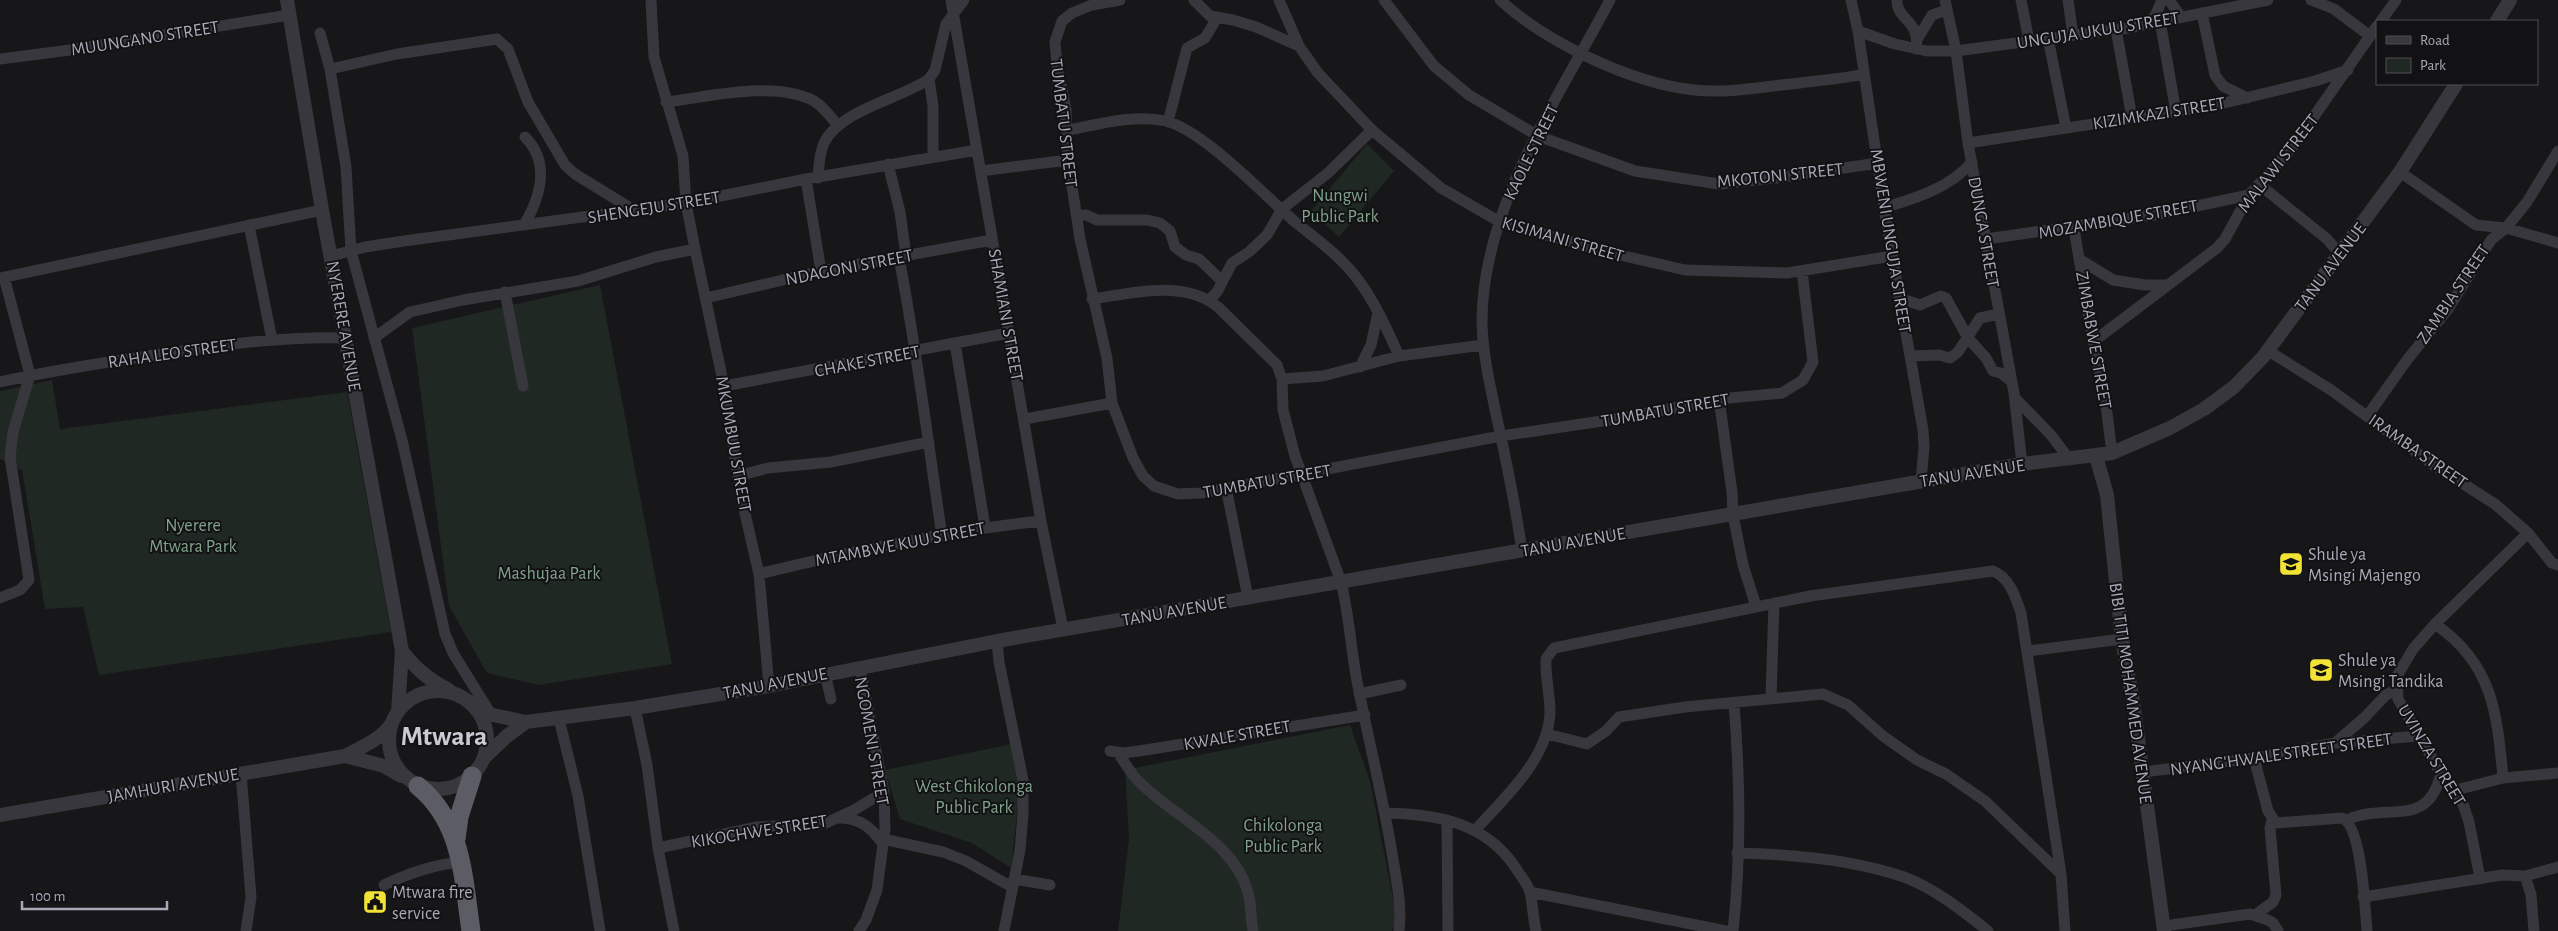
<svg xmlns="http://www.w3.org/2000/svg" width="2558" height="931" font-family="'Alegreya Sans',sans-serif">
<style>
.green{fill:#202823}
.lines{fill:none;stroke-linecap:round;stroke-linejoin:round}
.minor{stroke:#38373d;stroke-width:11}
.tertiary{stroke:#38373d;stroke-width:14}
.trunk{stroke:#5c5c65;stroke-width:19}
.labels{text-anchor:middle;stroke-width:4;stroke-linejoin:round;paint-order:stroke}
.street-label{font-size:18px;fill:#a9a9b8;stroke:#121113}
.park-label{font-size:18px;fill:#80a38b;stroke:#121113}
.poi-label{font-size:18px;fill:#a9a9b8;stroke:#121113;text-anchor:start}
.town-label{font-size:28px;font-weight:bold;fill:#cacad4;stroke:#121113}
</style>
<rect width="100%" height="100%" fill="#171618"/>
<path class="green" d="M1367,144L1394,171L1339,237L1311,211Z
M600,285L672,664L539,685L487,673L449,606L412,328Z
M52,380L60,429L347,392L391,632L99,675L83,607L45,609L22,470L0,459V391Z
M1350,725L1370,781L1397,918L1392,931H1118L1129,839L1125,770Z
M1012,744L1020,788L1011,868L972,843L900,819L885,770Z"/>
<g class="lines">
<path class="minor" d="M651,0L654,57L683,156L686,203L695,249L724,386L741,496L759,574L769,686
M951,0L1041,521L1063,629
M1120,0L1092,5L1072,13L1062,21L1055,42L1057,64L1066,110L1068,160L1080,239L1107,358L1112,403L1133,458L1143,476L1154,486L1178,494L1201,493L1501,436L1622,418L1719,399L1782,393L1803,380L1813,362L1802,271
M1194,0L1210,16L1233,20L1256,27L1299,46
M1279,0L1299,46L1318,73L1372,130L1441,188L1500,222L1611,253L1685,270L1787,273L1892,256
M1384,0L1434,66L1469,95L1538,136L1635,171L1719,184L1776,178L1878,163
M1500,0C1547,43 1631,83 1694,90C1729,94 1765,86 1800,83C1821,80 1843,79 1864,74
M1851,0L1858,31L1884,208L1923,430L1924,447L1921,482
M1897,0C1896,20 1921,20 1916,49
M1945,0L1956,51L1968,143L2014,393L2022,464
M2021,0L2029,41
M2068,0L2073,35
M2169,0L2181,17
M2311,0L2334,9L2370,36
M2202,13L2215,75L2223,86L2247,98
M2160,21L2176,112
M2381,21L2396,0
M2147,24L2155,16L2162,0
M2116,29L2132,118
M1858,31L1895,44L1927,51H1956L2128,28L2268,0
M320,33L330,69L346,167L351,251L402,440L445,634L453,653L492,716
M1918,38L1932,15L1947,10
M2048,38L2066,128
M0,59L70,50L289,15
M330,69L397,54L497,39L508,49L528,102L565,165L575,174L635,211
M929,79L933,106V157
M666,102C708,97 775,80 814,101C824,107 831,117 838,126
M1168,122L1187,48L1205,38L1217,18
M1069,130C1099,124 1135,114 1166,121C1204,131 1263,194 1294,221C1316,239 1338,254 1356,277C1374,300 1387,329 1399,356
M1968,143L2212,106L2315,81L2348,70
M888,164L900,212L906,256
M981,171L1068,160
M2400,172L2476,225L2506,228L2558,243
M818,178C819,166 819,154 824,143C840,110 900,99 929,79L935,70L946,24L964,0
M806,179L821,271
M2260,185L2327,239L2340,254
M1884,208C1916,198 1950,188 1972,162
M1077,215H1086L1097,220H1147L1160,223L1170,231L1175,247L1186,255L1199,259L1222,281
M249,225L272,340
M524,225C540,198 551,163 525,137
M2074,228L2090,325L2106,405L2112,453
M1986,239L2154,215L2249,195
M331,256L365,247L404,241L686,203L806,179L977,150
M899,258C917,350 928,443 942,536
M2079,259L2113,280L2145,285H2168
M0,278L322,210
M505,292L523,386
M706,298L821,271L992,240
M1899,298L1920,305L1941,296L1946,298L1968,338L1986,358L1993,371L2001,373L2012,382
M1092,299C1133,293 1184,279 1218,307L1277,365L1282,379L1283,410L1295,456L1341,582C1350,618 1351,655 1359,691C1370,747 1384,802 1393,859C1397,883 1402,907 1399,931
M1209,300L1217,292L1232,263L1249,252L1267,235L1282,209L1328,173L1372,130
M374,338L410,312L463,300L578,281L656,257L695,249
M2094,341L2217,248L2225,239L2249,195L2292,148L2377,26
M955,343L985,527
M2267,350L2331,390L2435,466L2495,504L2528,533L2552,563L2558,565
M1910,356L1939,355L1950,358L1958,352L1980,318L1999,314
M1360,367L1371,345L1378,313
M1282,379L1323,376L1399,356L1483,345
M0,382C53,370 107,362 161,354C223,345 283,336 346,338
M724,386L1009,333
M2015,398L2051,435L2070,460
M1719,399L1732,492L1733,515L1743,565L1756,606
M2368,415L2407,360L2448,309L2491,240L2506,228L2527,202L2558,151
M1025,419L1112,403
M738,476L768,468L831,462L929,442
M1226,487L1248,598
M1522,551C1516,510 1508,469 1499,428C1492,394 1483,358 1482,324C1481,209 1558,99 1610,0
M759,574C852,551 946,531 1041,521
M0,598L20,590L29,580L10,457L13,432L30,375L4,277
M2435,624C2493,664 2497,713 2503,778
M997,641L999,662L1023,780V815L1020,850L1004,931
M2028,651L2122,639
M825,674L831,699
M1359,694L1401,685
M1771,698L1774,603
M635,708L647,765L658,848L674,931
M559,719L578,796L600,931
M1547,734L1587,744L1606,731L1619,717L1685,707L1823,694L1848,705L1883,736L1917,760L1946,774L1985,801L2061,874
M2335,743L2364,718L2386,695L2397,689
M1110,751L1123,753L1139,751L1365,715
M1118,753C1123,760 1128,768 1133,775C1168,816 1236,839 1249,896C1251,907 1251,920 1253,931
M2254,758L2268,811L2276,823L2342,818C2362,825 2365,910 2367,931
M2143,772L2254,758L2335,743L2418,736
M241,773L251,897L246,931
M2452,791L2503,778L2558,773
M1385,813C1439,814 1489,823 1519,873C1523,879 1529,886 1530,893C1533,905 1533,918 1536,931
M839,818C860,818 871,827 882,843
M1447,820L1448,931
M2347,820C2386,801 2428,831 2441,773
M1476,829C1505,798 1549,757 1550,712C1550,694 1545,676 1546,659L1554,648L1810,596L1993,571C2010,578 2015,596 2021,613L2061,874L2065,931
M883,839L943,852L966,861L1012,887
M658,848L757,827L826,823L854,810L884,792
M1737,853C1792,854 1852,859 1904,877C1934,888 1963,911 1988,931
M2525,876L2531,895L2534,931
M2480,878L2469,822L2463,804L2437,767L2398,699L2397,676L2413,649L2435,624L2528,533
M1014,879L1050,885
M384,885C409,873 432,865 460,862
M1530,892L1726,931
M2363,897L2502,875L2525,876L2558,867
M2255,915L2273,902L2276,895L2270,828L2272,820
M2164,926L2250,914L2268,920L2273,923L2278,931
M859,931L866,920L877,890L885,829L884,792L860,667
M1733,931C1741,858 1740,777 1734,704"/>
<path class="tertiary" d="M287,0L322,210L402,651L398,712
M2497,21L2510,0
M2096,456L2107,495L2122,639L2133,701L2164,931
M402,651C416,669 429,680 449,690
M389 740a49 49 0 1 1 98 0a49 49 0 1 1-98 0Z
M479,712L526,722L635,708L769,686L997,641L2022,464L2112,453L2170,428L2204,409L2234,387L2263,357L2400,172L2456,84
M345,756L384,766L401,776
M485,757L507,736L526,722
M0,815L345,756C362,747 382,739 392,723"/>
<path class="trunk" d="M418,786C463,823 463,878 471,931
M456,839L459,817L472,776"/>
</g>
<defs>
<symbol id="school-square" viewBox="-11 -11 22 22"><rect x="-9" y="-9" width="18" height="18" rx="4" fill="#f1e336" stroke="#121113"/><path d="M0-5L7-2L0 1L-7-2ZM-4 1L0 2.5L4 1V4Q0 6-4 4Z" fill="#111"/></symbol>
<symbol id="civic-square" viewBox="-11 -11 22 22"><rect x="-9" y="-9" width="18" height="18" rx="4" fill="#f1e336" stroke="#121113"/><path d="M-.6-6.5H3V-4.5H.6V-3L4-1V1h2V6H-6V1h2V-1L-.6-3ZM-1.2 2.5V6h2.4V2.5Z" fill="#111"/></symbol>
</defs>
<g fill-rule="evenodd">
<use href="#school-square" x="2277" y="550" width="28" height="28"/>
<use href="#school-square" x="2307" y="656" width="28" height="28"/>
<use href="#civic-square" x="361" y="888" width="28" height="28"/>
</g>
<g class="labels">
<g class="street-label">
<text transform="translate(2098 30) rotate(-9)" y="6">UNGUJA UKUU STREET</text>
<text transform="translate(145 38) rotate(-9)" y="6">MUUNGANO STREET</text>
<text transform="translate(2159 113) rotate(-9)" y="6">KIZIMKAZI STREET</text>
<text transform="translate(1064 123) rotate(83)" y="6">TUMBATU STREET</text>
<text transform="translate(1531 152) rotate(-64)" y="6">KAOLE STREET</text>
<text transform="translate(2278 163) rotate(-52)" y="6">MALAWI STREET</text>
<text transform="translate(1780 175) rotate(-6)" y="6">MKOTONI STREET</text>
<text transform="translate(654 207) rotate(-9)" y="6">SHENGEJU STREET</text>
<text transform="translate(2118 219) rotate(-10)" y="6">MOZAMBIQUE STREET</text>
<text transform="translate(1984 232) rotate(80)" y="6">DUNGA STREET</text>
<text transform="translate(1563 239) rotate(16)" y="6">KISIMANI STREET</text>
<text transform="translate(1891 241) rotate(81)" y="6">MBWENI UNGUJA STREET</text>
<text transform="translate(849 267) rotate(-11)" y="6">NDAGONI STREET</text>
<text transform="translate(2330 267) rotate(-53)" y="6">TANU AVENUE</text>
<text transform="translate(2453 294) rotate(-56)" y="6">ZAMBIA STREET</text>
<text transform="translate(1006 315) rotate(80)" y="6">SHAMIANI STREET</text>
<text transform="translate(344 326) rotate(80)" y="6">NYERERE AVENUE</text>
<text transform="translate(2094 340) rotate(80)" y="6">ZIMBABWE STREET</text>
<text transform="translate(172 353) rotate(-8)" y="6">RAHA LEO STREET</text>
<text transform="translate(867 361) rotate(-11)" y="6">CHAKE STREET</text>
<text transform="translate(1665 410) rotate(-10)" y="6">TUMBATU STREET</text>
<text transform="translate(734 444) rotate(80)" y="6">MKUMBUU STREET</text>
<text transform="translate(2418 451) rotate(35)" y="6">IRAMBA STREET</text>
<text transform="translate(1972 473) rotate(-9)" y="6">TANU AVENUE</text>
<text transform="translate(1267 481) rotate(-10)" y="6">TUMBATU STREET</text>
<text transform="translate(1573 542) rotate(-10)" y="6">TANU AVENUE</text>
<text transform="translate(900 544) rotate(-11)" y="6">MTAMBWE KUU STREET</text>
<text transform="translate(1174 611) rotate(-10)" y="6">TANU AVENUE</text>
<text transform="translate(775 683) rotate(-11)" y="6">TANU AVENUE</text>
<text transform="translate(2131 693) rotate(82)" y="6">BIBI TITI MOHAMMED AVENUE</text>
<text transform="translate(1237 735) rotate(-10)" y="6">KWALE STREET</text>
<text transform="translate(872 741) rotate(80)" y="6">NGOMENI STREET</text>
<text transform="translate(2281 754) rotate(-8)" y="6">NYANG'HWALE STREET STREET</text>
<text transform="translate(2432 755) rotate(59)" y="6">UVINZA STREET</text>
<text transform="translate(173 785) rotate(-10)" y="6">JAMHURI AVENUE</text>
<text transform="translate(759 831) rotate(-9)" y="6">KIKOCHWE STREET</text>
</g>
<g class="park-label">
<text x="1340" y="201">Nungwi<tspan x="1340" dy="21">Public Park</tspan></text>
<text x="193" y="531">Nyerere<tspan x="193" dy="21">Mtwara Park</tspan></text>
<text x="549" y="579">Mashujaa Park</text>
<text x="974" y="792">West Chikolonga<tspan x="974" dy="21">Public Park</tspan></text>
<text x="1283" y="831">Chikolonga<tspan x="1283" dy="21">Public Park</tspan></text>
</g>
<g class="poi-label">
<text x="2308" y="560">Shule ya<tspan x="2308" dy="21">Msingi Majengo</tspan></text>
<text x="2338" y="666">Shule ya<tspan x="2338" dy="21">Msingi Tandika</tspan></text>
<text x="392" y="898">Mtwara fire<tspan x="392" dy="21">service</tspan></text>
</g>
<g class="town-label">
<text x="444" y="745">Mtwara</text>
</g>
</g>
<rect x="2376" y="20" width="162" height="65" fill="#121113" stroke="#4e4e55"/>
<rect x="2386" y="36" width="25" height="8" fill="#38373d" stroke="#4e4e55"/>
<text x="2420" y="45" font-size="15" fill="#a9a9b8">Road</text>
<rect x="2386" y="58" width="25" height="15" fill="#202823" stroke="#4e4e55"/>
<text x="2420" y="70" font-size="15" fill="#a9a9b8">Park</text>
<path d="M22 901v8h145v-8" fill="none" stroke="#a9a9b8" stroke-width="2.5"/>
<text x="30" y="901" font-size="15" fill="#a9a9b8" stroke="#121113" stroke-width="4" paint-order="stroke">100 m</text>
</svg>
